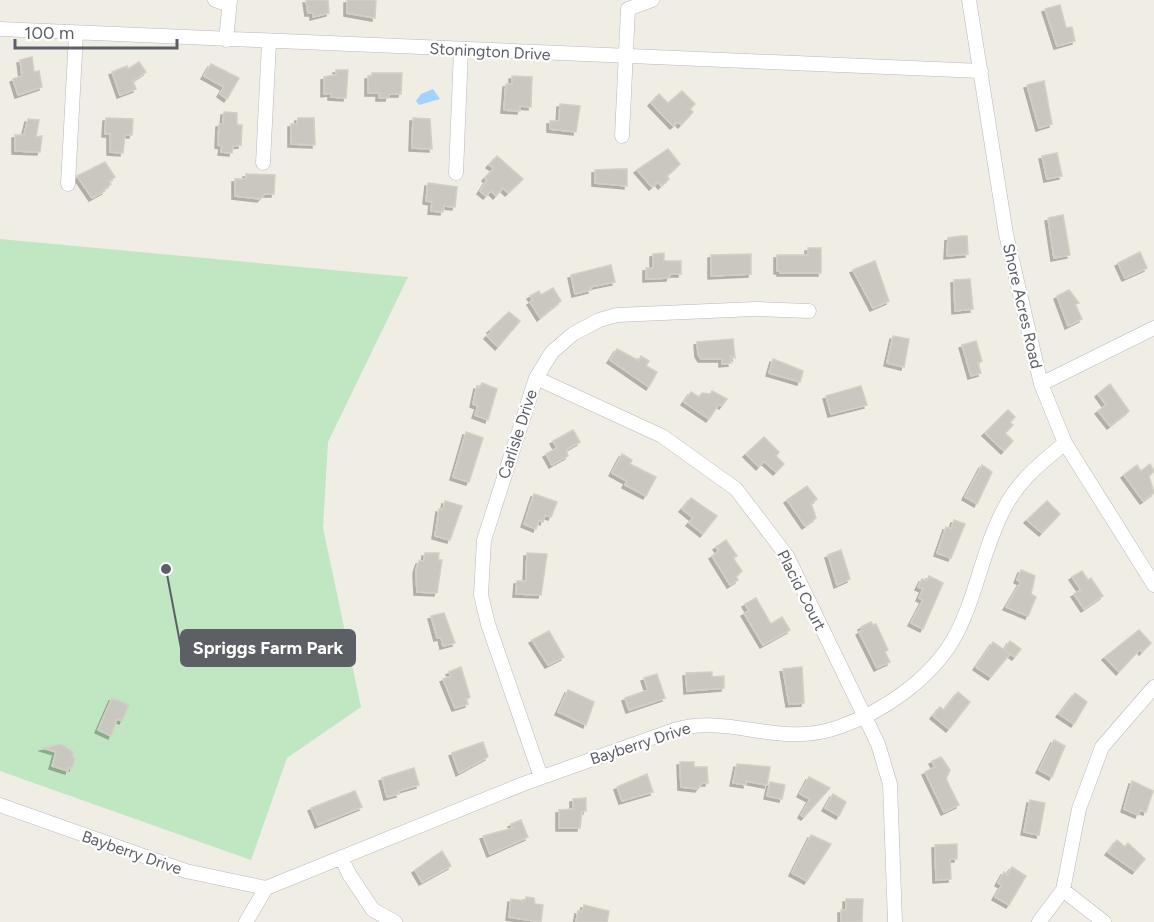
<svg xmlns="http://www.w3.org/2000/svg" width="1154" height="922" font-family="Figtree,sans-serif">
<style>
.green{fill:#c0e6c2}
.water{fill:#a3d2ff}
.building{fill:#cac7c1;stroke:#d3cfc2;stroke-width:1.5;filter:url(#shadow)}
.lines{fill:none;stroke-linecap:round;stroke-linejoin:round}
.street-casing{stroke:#b6b9be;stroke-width:15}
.street{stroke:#fff;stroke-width:14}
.labels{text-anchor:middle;stroke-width:4.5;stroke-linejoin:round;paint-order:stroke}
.street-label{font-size:16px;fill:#5c5f65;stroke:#fff}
.leader{fill:none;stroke:#5c5f65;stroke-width:2}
.callout-dot{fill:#5c5f65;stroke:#fff;stroke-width:2}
.callout{fill:#5c5f65;stroke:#5c5f65;stroke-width:2}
.callout-label{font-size:18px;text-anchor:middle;font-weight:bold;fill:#fff}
</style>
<defs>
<filter id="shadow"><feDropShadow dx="-3" dy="3" stdDeviation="0" flood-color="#0004"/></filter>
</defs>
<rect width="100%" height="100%" fill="#efede4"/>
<path class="green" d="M0,239L408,277L328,442L323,528L361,707L287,758L251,860L0,771Z"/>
<path class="water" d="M433,89L440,99L419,105L416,101L421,94Z"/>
<path class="building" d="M306,0H328L329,13L313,17V13H308Z
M347,0H376L375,18L347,13Z
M1060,5L1066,28L1072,27L1075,41L1057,46L1045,9Z
M32,57L34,72L39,71L42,87L18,95L13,79L22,76L20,60Z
M139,62L146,72L133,81L136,89L120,95L112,72L127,66L128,69Z
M211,64L239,78L227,99L220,94L224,87L204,76Z
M336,70H348L346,98L331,97V93L324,94V77L336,75Z
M372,73H402L401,94H389L388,98H379V93H368V76H372Z
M512,76L532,77L531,107L520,106V111L504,110L506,84H512Z
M1044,81L1052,124L1039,128L1027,85Z
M682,91L695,104L690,109L693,112L681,125L678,122L673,126L651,103L659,94L668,103Z
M560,104L580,106L576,132L550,129V121H559Z
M224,112L237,113V125H242L241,145L233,146L232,153L221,152L222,146L218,145L219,124H223Z
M106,118L133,119L132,135H125L123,153L110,152V134H105Z
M298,118H314L315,145L291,144V124H297Z
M413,118L430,119L432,149L412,148Z
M28,119L39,120L36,137L42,136L40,152L15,151V135H24Z
M668,149L680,164L667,176L669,179L661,186L658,182L652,187L637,170Z
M1057,153L1062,176L1047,179L1042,156Z
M497,156L523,179L508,193L503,188L496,196L491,191L486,196L480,191L487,180L485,178L494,168L489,165Z
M105,162L115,177L109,181L111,184L104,189L105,191L92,198L77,176Z
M617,169H627V186L595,183V170Z
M246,174L275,175L274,194H265L260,199L235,196V179H246Z
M428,183L457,187L455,207L444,206L443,212L431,211L432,202L426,201Z
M1063,215L1070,255L1054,258L1048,218Z
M961,236H967L968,254L947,256L948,238Z
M808,248H821V273H780V271H777V255H808Z
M1140,252L1147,268L1125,278L1118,263Z
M664,253V261H681V274H670L669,278L646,279V268H653V254Z
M751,254V274L711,276V255Z
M875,261L889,301L873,308L853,270Z
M611,265L615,282L590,287L591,290L575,294L571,275Z
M970,279L973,309L955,311L954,280Z
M553,288L561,301L540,318L530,302L533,300L530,296L539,291L541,295Z
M1069,290L1079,303L1075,304L1082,319L1068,326L1057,296Z
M509,312L520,321L498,347L487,336L492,331L490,330Z
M893,336L909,339L904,367L887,363Z
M733,339L735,358L730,356L731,363L722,364V359H701L698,354L697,342Z
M976,341L982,361L978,363L981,373L971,376L962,345Z
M617,349L639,361L641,356L649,361L646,366L657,372L649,387L610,360Z
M773,359L803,371L800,382L769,373Z
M482,383L497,389L488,420L475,415L478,406L473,404L477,386L480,387Z
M1110,384L1129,411L1110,426L1098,411L1106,405L1098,394Z
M861,386L867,405L831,414L826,396Z
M712,391L727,399L722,406L719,404L709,419L684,402L691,392L699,397L702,393L710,394Z
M1008,410L1015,417L1010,422L1013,425L1005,433L1013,441L1004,451L985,433Z
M573,430L580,442L566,450L568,456L552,465L546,454L557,448L553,441Z
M466,432L483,438L469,482L453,477Z
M764,437L779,452L776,456L784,464L776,472L764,461L759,467L746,454Z
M622,454L632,460L630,464L656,477L646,496L625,485L627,481L612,473Z
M1150,464L1154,471L1149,476L1154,493L1143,501L1124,475L1137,465L1141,471Z
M982,465L992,472L977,504L965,497Z
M807,486L817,499L811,503L816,518L805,526L787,500Z
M534,494L557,502L551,517L545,515L543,522L539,520L536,529L524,524Z
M691,498L717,516L703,534L689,523L693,518L682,509Z
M445,501L462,506L450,540L435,536L439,509L443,510Z
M1047,501L1060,514L1042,533L1027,520Z
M954,520L965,524L951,558L937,553L946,527L951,529Z
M726,540L737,556L733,558L742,571L736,576L738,580L730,585L712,556L719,551L716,547Z
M841,550L850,579L837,585L828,555Z
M425,553H439L438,560H442L437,593L417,592L416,570L419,561H424Z
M527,553L547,554L541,595L516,594L517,581H526Z
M1021,570L1035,576L1031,594L1036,597L1028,616L1006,607L1021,582L1017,580Z
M1082,571L1088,580L1091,578L1103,596L1084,609L1074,594L1081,590L1072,577Z
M929,576L943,583L923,629L911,623L923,600L919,598L923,589L918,587L922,579L927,581Z
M756,598L771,624L782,617L790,630L763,645L744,613L749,611L745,604Z
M444,613L455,643L443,646L441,637L437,638L431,616Z
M871,622L873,625L876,624L888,650L885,652L890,662L877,668L859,632L862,630L861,627Z
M1139,630L1151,643L1142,652L1140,649L1119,672L1105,657Z
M549,631L564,657L548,665L532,640Z
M1010,641L1021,649L1015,657L1004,650Z
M993,642L1010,654L991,677L976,667Z
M461,667L470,697L466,699L468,704L455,708L443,679L451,676L449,672Z
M802,667L804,703L789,704L783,669Z
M712,672V677L724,676V688L687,691L686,673Z
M657,674L665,698L629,710L625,698L648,690L644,678Z
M568,690L594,702L586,725L558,712Z
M958,692L970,702L949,729L933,716L940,707L944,710Z
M1075,693L1087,702L1074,724L1059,714Z
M112,698L129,705L122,721L117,719L111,736L98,730Z
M1054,740L1065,746L1052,777L1039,770Z
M483,742L488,757L459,773L452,753Z
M61,744L73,752L72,757L75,758L72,768L69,767L68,771L52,766L56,752L43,748Z
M941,757L950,770L946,779L959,805L944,812L925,772L935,767L932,761Z
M680,762H694V767H707L708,783H702L698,789L681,787Z
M737,764L770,767L767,785L746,781V785L733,783Z
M414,768L419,785L398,791L399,794L387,797L382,778Z
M647,774L653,792L622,801L617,787Z
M809,777L830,788L804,817L801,815L810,799L800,794Z
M1132,781L1153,791L1146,812L1140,810L1138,815L1124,809Z
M770,782L785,785L782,799L767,796Z
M355,791L362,807L318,825L311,808Z
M833,794L846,802L839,816L825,808Z
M586,798V811H582L580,828H559V810L573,809V799Z
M1030,800L1045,803L1039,835L1024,832Z
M521,820L528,837L490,854L483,836L513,828L511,824Z
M811,835L831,844L807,881L792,873Z
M1117,840L1125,847L1128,843L1145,859L1135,871L1108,852Z
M957,844V859H950L951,879L936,880L935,845Z
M442,851L451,866L422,882L415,870Z
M1012,867L1026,876L1009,905L995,897L1002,885L998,883L1004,872L1007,875Z
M526,897L534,898L535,904L543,905L541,922L509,917L511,899L525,901Z
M846,899H863L862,922H841V910H846Z
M584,905L609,911L607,922H576L578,911L582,912Z"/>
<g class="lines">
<defs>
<path id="street" d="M215,0L229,5
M969,0L1006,234L1041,384L1065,443L1154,585
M0,29L981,71
M226,40L230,0
M622,136L628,9L652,0
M263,163L269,43
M456,173L461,49
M68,184L76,34
M536,378L662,436L736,489L787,556L878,744L890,784L895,922
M1041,384L1154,328
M541,777L488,624L481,595L484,540L536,378L552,352L573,334L599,320L617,315L755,309L809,311
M0,805L186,871L266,888
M342,859L349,874L373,910L395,922
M1063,890L1104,922
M246,922L266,888L523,784L674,730C731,713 778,749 839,727C883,712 929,680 953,640C976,600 982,550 1004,509C1018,481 1041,463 1065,443
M1039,922L1063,890L1079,809L1102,747L1154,687"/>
</defs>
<use href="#street" class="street-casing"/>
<use href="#street" class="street"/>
</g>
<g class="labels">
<g class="street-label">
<text transform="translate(490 51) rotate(3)" y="6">Stonington Drive</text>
<text transform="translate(1023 306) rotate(77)" y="6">Shore Acres Road</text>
<text transform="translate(517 434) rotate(-72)" y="6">Carlisle Drive</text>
<text transform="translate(802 590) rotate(63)" y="6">Placid Court</text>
<text transform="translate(640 743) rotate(-18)" y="6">Bayberry Drive</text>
<text transform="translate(132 852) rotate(19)" y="6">Bayberry Drive</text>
</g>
</g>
<path class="leader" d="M166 569L181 648"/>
<circle class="callout-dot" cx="166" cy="569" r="6"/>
<rect class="callout" x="181" y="630" width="174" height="36" rx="6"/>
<g class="callout-label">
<text x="268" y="654">Spriggs Farm Park</text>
</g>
<path d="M15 39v9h162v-9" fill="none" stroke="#5c5f65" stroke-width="3"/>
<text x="24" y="39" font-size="18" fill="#5c5f65" stroke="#ffffff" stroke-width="4.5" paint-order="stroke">100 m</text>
</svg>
